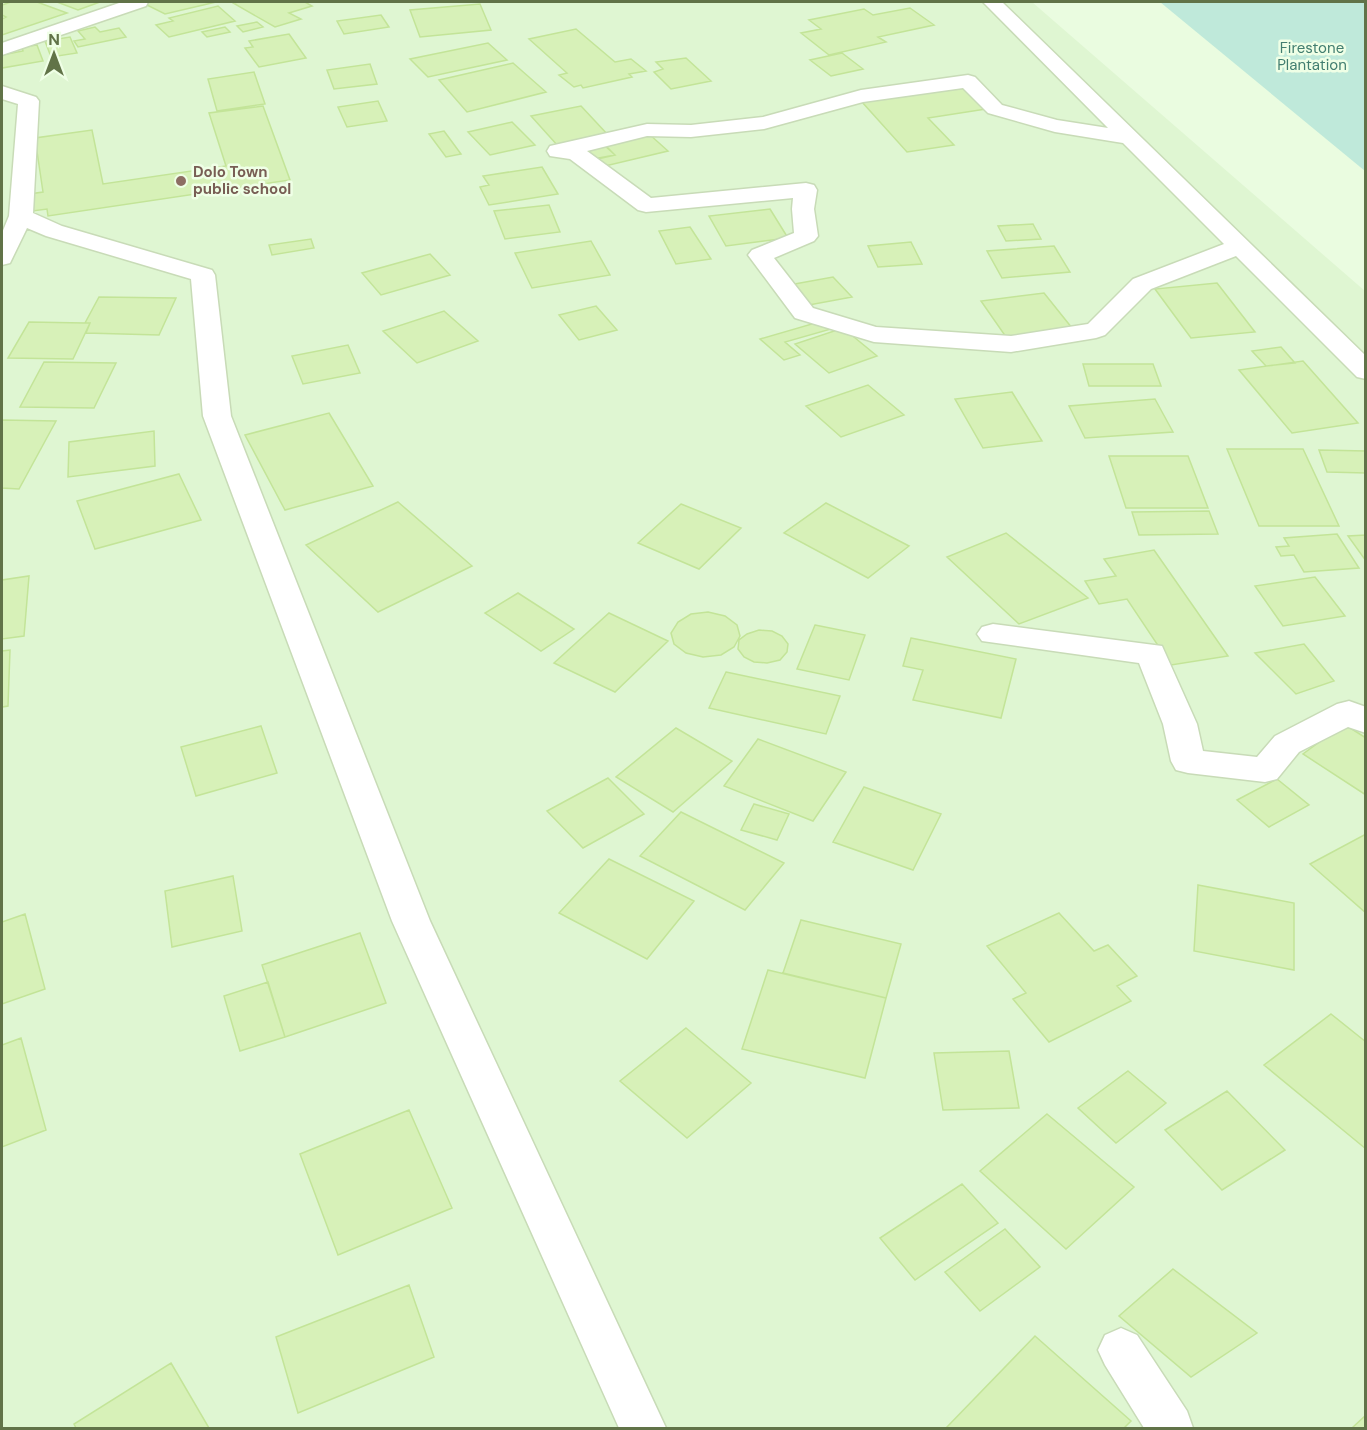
<svg xmlns="http://www.w3.org/2000/svg" width="1367" height="1430" font-family="'DM Sans',sans-serif">
<style>
.residential{fill:#dff6d2}
.green{fill:#bfe9da}
.building{fill:#d7f1b8;stroke:#c3e498;stroke-width:1.5}
.lines{fill:none;stroke-linecap:round;stroke-linejoin:round}
.minor-casing{stroke:#c8dbb7;stroke-width:3}
.minor{fill:#fff;fill-rule:evenodd}
.education-dot{fill:#8d6e63;stroke:#efffe6;stroke-width:2}
.labels{text-anchor:middle;stroke-width:5;stroke-linejoin:round;paint-order:stroke}
.far-park-label{font-size:15px;fill:#427e70;stroke:#efffe6}
.far-education-label{font-size:15px;font-weight:bold;fill:#785e54;stroke:#efffe6;text-anchor:start}
</style>
<rect width="100%" height="100%" fill="#eafce0"/>
<path class="residential" d="M2,2H1032L1365,291V1428H2Z"/>
<path class="green" d="M1160,2H1365V171Z"/>
<path class="building" d="M11,2H37L67,13L2,35V19L6,17L2,15V5Z
M57,2H100L78,10Z
M141,2H216L165,14Z
M239,2H305L312,6L289,13L301,19L275,27L233,3Z
M480,4L491,30L420,37L410,10Z
M218,6L235,21L169,37L156,25L173,21L169,18Z
M910,8L934,25L878,37L886,42L829,55L801,33L821,29L809,20L864,9L873,15Z
M381,15L389,27L344,34L337,21Z
M257,22L263,27L243,32L237,26Z
M95,27L100,32L119,28L126,37L78,47L74,41L85,39L78,31Z
M225,27L230,32L207,37L202,32Z
M576,29L615,62L631,59L646,71L629,74L632,77L583,88L581,85L574,87L559,75L567,73L529,39Z
M289,34L306,58L259,67L245,48L253,47L249,41Z
M70,37L77,53L51,57L45,41Z
M488,43L507,60L428,77L410,59Z
M37,45L43,61L2,68V55L23,51L22,47Z
M842,53L863,69L831,76L810,60Z
M686,58L711,81L671,89L654,72L663,69L656,62Z
M513,63L546,92L467,112L439,80Z
M370,64L377,84L334,89L327,70Z
M254,72L265,104L217,111L208,79Z
M964,88L986,109L928,118L954,145L907,152L862,102Z
M378,101L387,121L347,127L338,107Z
M263,106L290,180L48,216L47,209L17,213L15,196L43,192L35,138L92,130L103,184L226,166L209,113Z
M581,106L609,136L558,146L531,116Z
M512,122L535,145L490,155L468,132Z
M444,131L461,154L446,157L429,134Z
M649,134L668,151L601,167L593,160L615,155L605,145Z
M604,145L615,155L593,159L583,150Z
M542,167L558,194L489,205L480,187L489,185L483,176Z
M549,205L560,232L505,239L494,211Z
M770,209L788,238L726,246L709,216Z
M1033,224L1041,239L1006,241L998,226Z
M690,227L711,259L676,264L659,231Z
M311,239L314,248L272,255L269,245Z
M591,241L610,275L532,288L515,253Z
M911,242L922,264L878,267L868,246Z
M1054,246L1070,272L1002,278L987,251Z
M430,254L450,275L381,295L362,273Z
M833,277L852,297L809,305L789,285Z
M1217,283L1255,332L1191,338L1155,289Z
M1044,293L1072,328L1006,337L981,301Z
M99,297L176,298L159,335L86,333L90,323H85Z
M596,306L617,330L579,340L559,315Z
M444,311L478,341L417,363L383,331Z
M822,321L831,329L785,342L800,355L784,360L760,339Z
M29,322L85,323H90L73,359L8,358Z
M843,328L877,356L829,373L795,344Z
M348,345L360,373L303,384L292,356Z
M1281,347L1295,363L1266,366L1252,351Z
M1303,361L1358,423L1292,433L1239,370Z
M44,362L116,363L94,408L20,407Z
M1083,364H1153L1161,386H1089Z
M868,385L904,415L841,437L806,406Z
M1012,392L1042,441L983,448L955,399Z
M1155,399L1173,432L1085,438L1069,406Z
M329,413L373,486L285,510L245,435Z
M2,420L56,421L19,489L2,488Z
M154,431L155,466L68,477L69,442Z
M1227,449H1303L1339,526H1259Z
M1319,450L1366,451V473L1327,472Z
M1109,456H1188L1208,508H1126Z
M179,474L201,520L95,549L77,501Z
M398,502L472,566L378,612L306,545Z
M826,503L909,546L868,578L784,533Z
M681,504L741,528L699,569L638,543Z
M1209,511L1218,534L1139,535L1132,512Z
M1006,533L1088,598L1019,624L947,557Z
M1337,534L1359,568L1304,572L1294,555L1281,556L1276,547L1289,546L1284,538Z
M1366,535V561L1348,536Z
M1154,550L1228,656L1171,665L1127,599L1099,604L1085,581L1116,576L1104,559Z
M29,576L24,636L2,639V580Z
M1315,577L1345,616L1283,626L1255,586Z
M518,593L574,629L541,651L485,613Z
M708,612L725,616L737,625L740,636L734,647L721,655L703,657L686,653L674,644L671,633L678,622L691,614Z
M609,613L668,641L615,692L554,663Z
M815,625L865,635L849,680L797,669Z
M759,630L772,631L782,636L788,644L787,652L780,660L767,663L754,662L744,657L738,649L739,640L747,634Z
M911,638L1016,659L1001,718L913,700L923,670L903,666Z
M1304,644L1334,681L1296,694L1255,653Z
M10,650L8,706L2,707V651Z
M726,672L840,696L826,734L709,708Z
M1344,724L1366,738V795L1303,754Z
M261,726L277,773L196,796L181,747Z
M676,728L732,761L673,812L616,777Z
M758,739L846,772L813,821L724,786Z
M608,778L644,814L583,848L547,811Z
M1277,779L1309,805L1269,827L1237,800Z
M864,787L941,814L913,870L833,842Z
M754,804L789,814L777,840L741,830Z
M681,812L784,863L745,910L640,856Z
M1366,834V913L1310,864Z
M609,859L694,901L647,959L559,913Z
M233,876L242,931L172,947L165,891Z
M1198,885L1294,903V970L1194,951Z
M1059,913L1094,951L1108,945L1137,976L1117,986L1131,1001L1049,1042L1013,999L1026,993L987,946Z
M25,914L45,989L2,1004V922Z
M801,920L901,944L886,998L783,973Z
M360,933L386,1003L285,1037L262,965Z
M768,970L886,998L865,1078L742,1049Z
M268,982L285,1037L240,1051L224,996Z
M1331,1014L1366,1042V1149L1264,1065Z
M686,1028L751,1083L687,1138L620,1081Z
M21,1038L46,1130L2,1147V1045Z
M1009,1051L1019,1108L943,1110L934,1053Z
M1128,1071L1166,1103L1116,1143L1078,1108Z
M1227,1091L1285,1150L1222,1190L1165,1130Z
M409,1110L452,1208L338,1255L300,1154Z
M1047,1114L1134,1187L1066,1249L980,1171Z
M962,1184L998,1223L915,1280L880,1238Z
M1005,1229L1040,1267L980,1311L945,1272Z
M1173,1269L1257,1333L1191,1377L1119,1316Z
M409,1285L434,1357L298,1413L276,1337Z
M1035,1336L1131,1421L1124,1428H946Z
M171,1363L209,1428H76L74,1424Z
M1366,1415V1428H1352Z"/>
<g class="lines">
<defs>
<path id="minor" d="M122,2H148L146,6L2,55V43Z
M983,2H1002L1366,356V379L1357,377L1236,256L1151,289L1105,335L1096,338L1011,352L874,342L795,318L748,255L752,250L794,233L792,209L793,198L646,212L638,210L570,159L550,156L547,151L550,146L647,124L691,125L763,117L861,90L968,75L975,77L1002,105L1057,120L1108,128ZM963,88L988,113L1055,132L1123,143L1224,244L1133,279L1088,324L1011,336L876,327L813,308L774,258L814,241L818,236L814,209L817,190L814,185L806,183L651,198L587,151L647,136L691,137L764,129L863,102Z
M2,86L36,97L39,101L33,213L62,226L212,270L215,275L231,416L430,921L666,1428H619L392,921L203,416L191,279L46,236L27,228L10,263L2,265V233L9,216L18,104L2,99Z
M993,624L1162,646L1197,724L1203,751L1257,757L1275,736L1337,704L1349,701L1366,707V733L1348,727L1299,752L1277,779L1265,782L1188,773L1176,770L1171,761L1163,724L1139,663L982,641L977,634L982,627Z
M1121,1328L1137,1335L1187,1411L1193,1428H1144L1105,1365L1098,1350L1105,1335Z"/>
</defs>
<use href="#minor" class="minor-casing"/>
<use href="#minor" class="minor"/>
</g>
<circle class="education-dot" cx="181" cy="181" r="6"/>
<g class="labels">
<g class="far-park-label">
<text x="1312" y="53">Firestone<tspan x="1312" dy="17">Plantation</tspan></text>
</g>
<g class="far-education-label">
<text x="193" y="177">Dolo Town<tspan x="193" dy="17">public school</tspan></text>
</g>
</g>
<rect width="1367" height="1430" fill="none" stroke="#617348" stroke-width="6"/>
<g transform="translate(54 54)" stroke="#efffe6" stroke-width="4.5" paint-order="stroke">
<path d="M0-4.5L10 22L0 15L-10 22Z" fill="#617348"/>
<text y="-9" font-size="16" font-weight="bold" text-anchor="middle" fill="#617348">N</text>
</g>
</svg>
